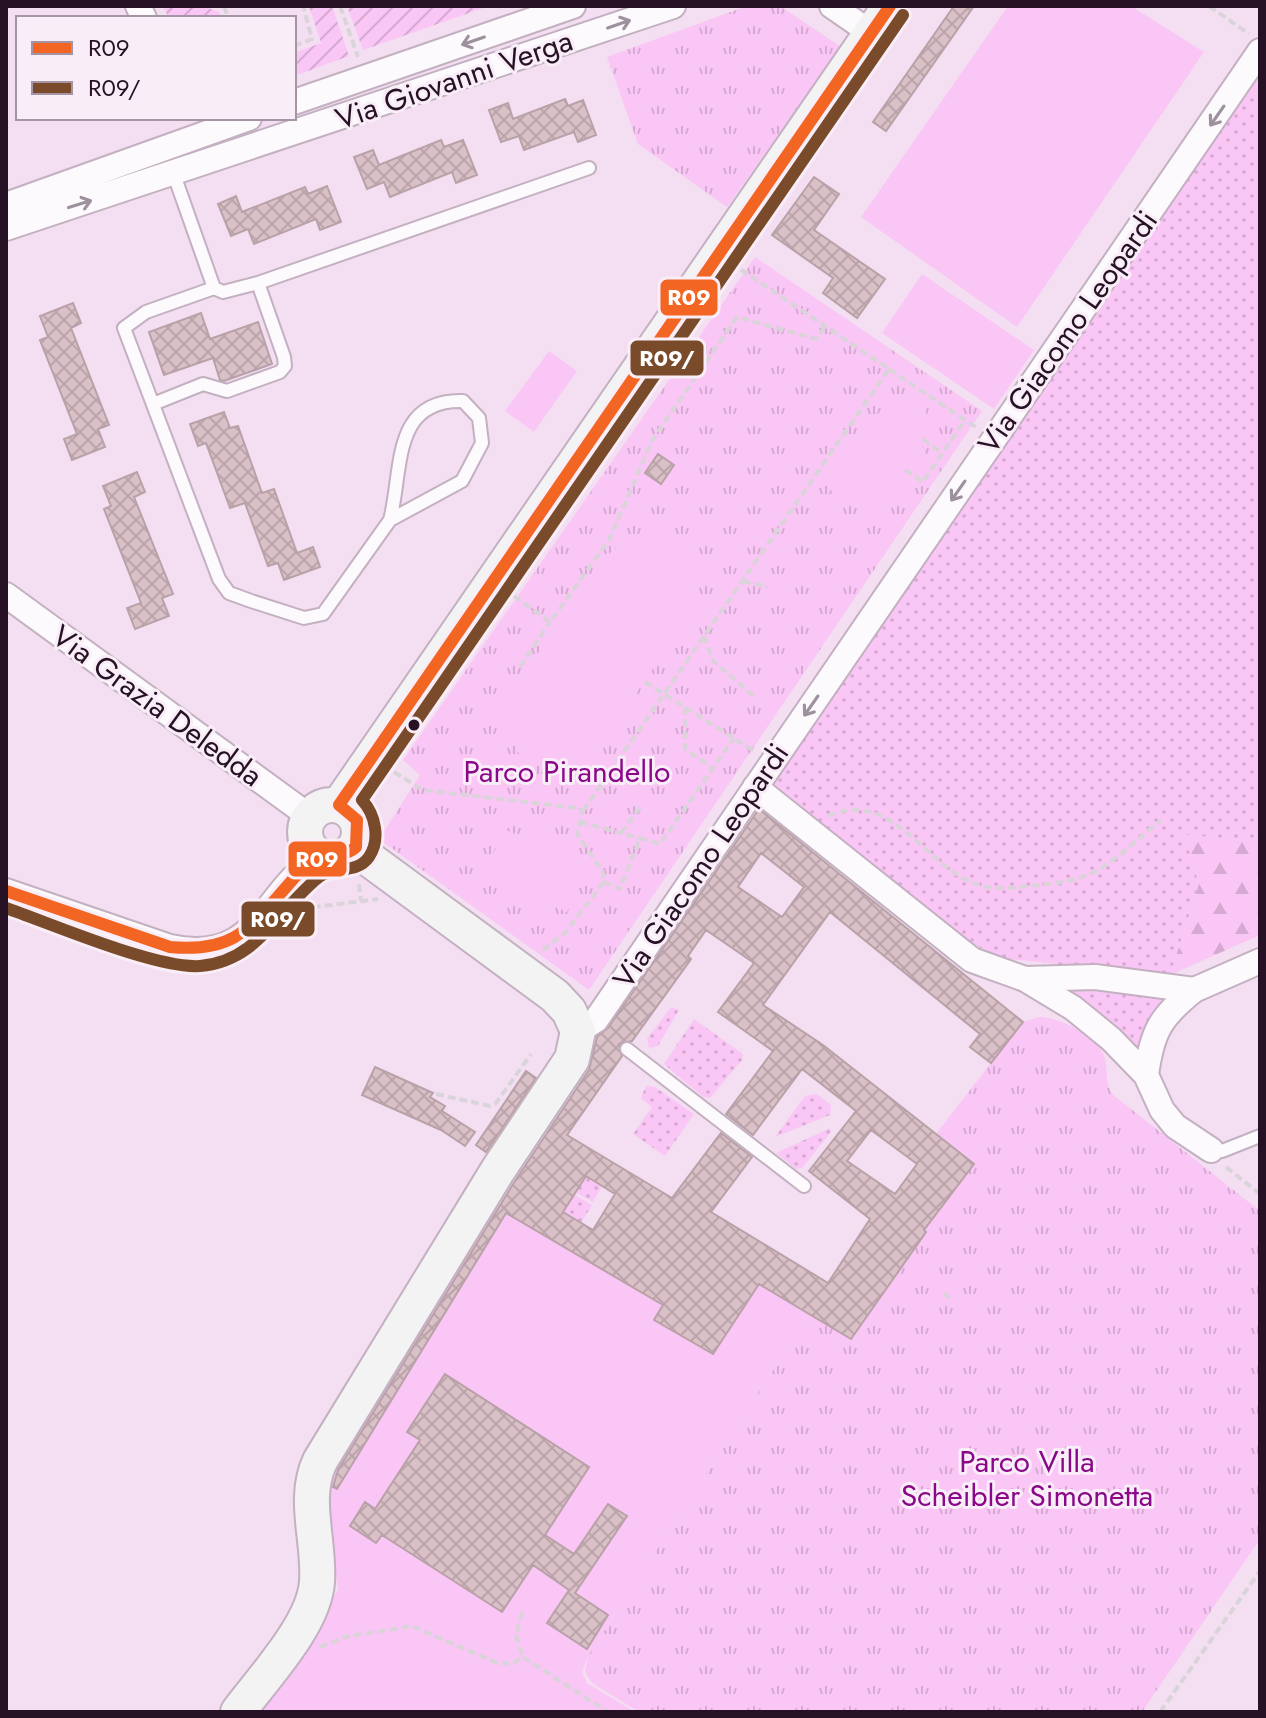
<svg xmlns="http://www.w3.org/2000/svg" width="1266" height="1718" font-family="Jost,sans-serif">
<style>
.grass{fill:url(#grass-dots)}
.forest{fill:url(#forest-firs)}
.park{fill:url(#park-tufts)}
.garden{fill:url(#garden-furrows)}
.pitch{fill:#fac6f6}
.building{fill:url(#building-cross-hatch);stroke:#b8a1a7;stroke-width:2;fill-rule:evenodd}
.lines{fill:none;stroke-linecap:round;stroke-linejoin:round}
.lane-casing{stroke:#c3b0c1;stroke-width:16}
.street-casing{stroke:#c3b0c1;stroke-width:28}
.secondary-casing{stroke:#c3b0c1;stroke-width:38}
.path{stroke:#dad4da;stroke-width:4;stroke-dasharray:8 4;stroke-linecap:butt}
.lane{stroke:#fdfafd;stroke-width:12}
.street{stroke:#fdfafd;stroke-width:24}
.secondary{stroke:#f3f3f3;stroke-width:34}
.bus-1-casing{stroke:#f9edf8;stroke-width:18}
.bus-2-casing{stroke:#f9edf8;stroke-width:18}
.bus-1{stroke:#f26522;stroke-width:12}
.bus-2{stroke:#7a4b2a;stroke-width:12}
.oneway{stroke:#9c919c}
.bus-dot{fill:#261125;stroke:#f9edf8;stroke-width:3}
.labels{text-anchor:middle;stroke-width:6;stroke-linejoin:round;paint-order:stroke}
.street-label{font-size:30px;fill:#261125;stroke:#f9edf8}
.park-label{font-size:30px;fill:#890788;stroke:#f9edf8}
.line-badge{stroke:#f9edf8;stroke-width:3}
.badge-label{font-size:22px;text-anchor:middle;font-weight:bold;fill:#fff}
</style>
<defs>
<pattern id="grass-dots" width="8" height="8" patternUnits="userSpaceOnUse" patternTransform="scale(2)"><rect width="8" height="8" fill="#fac6f6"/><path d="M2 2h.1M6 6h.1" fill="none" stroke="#d6a9d3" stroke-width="1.8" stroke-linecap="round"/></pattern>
<pattern id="forest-firs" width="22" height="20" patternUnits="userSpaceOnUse" patternTransform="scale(2)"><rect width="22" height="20" fill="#fac6f6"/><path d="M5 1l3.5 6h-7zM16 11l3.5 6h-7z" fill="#d6a9d3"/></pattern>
<pattern id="park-tufts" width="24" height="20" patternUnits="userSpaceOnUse" patternTransform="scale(2)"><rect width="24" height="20" fill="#fac6f6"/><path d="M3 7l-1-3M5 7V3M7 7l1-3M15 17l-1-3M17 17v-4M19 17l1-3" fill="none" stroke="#d6a9d3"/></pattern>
<pattern id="garden-furrows" width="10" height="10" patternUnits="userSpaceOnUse" patternTransform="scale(2)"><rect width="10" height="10" fill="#fac6f6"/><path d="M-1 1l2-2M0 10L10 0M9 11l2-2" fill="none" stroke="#d6a9d3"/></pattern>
<pattern id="building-cross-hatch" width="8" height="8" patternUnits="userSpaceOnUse" patternTransform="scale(2)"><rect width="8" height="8" fill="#dac1c7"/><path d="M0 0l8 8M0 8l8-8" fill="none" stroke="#bba5ab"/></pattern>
</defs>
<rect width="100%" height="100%" fill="#f3dff1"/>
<path class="grass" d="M1260,66V836L1245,840L1185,835L1199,884L1170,975L999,958L961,937L774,784Z
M1047,983L1173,993L1142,1065Z
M671,1007L679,1010L658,1046L649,1048L647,1039Z
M694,1019L743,1054L742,1060L710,1098L703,1097L664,1064Z
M646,1086L655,1087L694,1114L665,1156L633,1134L652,1107L641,1098Z
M817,1094L831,1105L830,1115L775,1137L805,1096Z
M830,1128L831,1132L802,1168L796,1169L776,1153Z
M542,1176L592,1205L581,1223L531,1193Z
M586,1176L602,1186L593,1202L575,1192Z"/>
<path class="forest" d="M1185,835L1245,840L1260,836V935L1170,975L1199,884Z"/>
<path class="park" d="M747,6H780L841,47L727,207L638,144L607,57Z
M755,257L982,411L589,990L379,839L420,775L403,760Z
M1039,1017C1058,1016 1099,1037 1104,1056C1109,1070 1104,1080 1112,1094L1260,1211V1539L1142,1712H639L592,1683L585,1672L588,1656L809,1314L926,1232L924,1230L974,1164L935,1135L1023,1022Z"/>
<path class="garden" d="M163,6H203L219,12L221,18H169Z
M309,6H332L349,56L294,76V53L321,43Z
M347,6H489L363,50Z"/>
<path class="pitch" d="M1008,6H1131L1204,52L1017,327L861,217Z
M922,274L1034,350L994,409L882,333Z
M549,351L577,371L534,432L505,411Z
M903,395L924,407L931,427L921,444L926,454L918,467H908L882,516L847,504L827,487L840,469L836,461L842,453L850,454L860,439L857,433L868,417H876L889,398Z
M647,533C692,546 701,570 692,612L594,754L575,766L549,769L533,764L519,754L504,723L503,707L511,691L605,557L632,535Z
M504,829L587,866L567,912L484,875Z
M490,1204L657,1302L693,1242L809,1314L588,1656L582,1672L587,1683L635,1712H255L310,1640L338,1589L321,1480Z"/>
<path class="building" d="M954,6H974L886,131L873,122Z
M565,99L568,106L583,100L596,135L578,142L574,132L524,150L519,136L501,142L489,110L508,103L513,119Z
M441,140L444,147L463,140L477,175L456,183L452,172L390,197L384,182L367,189L354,157L373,150L379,165Z
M814,177L839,194L814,230L885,279L857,318L823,293L833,278L772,235Z
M327,186L341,222L320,230L316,219L254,244L248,229L231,236L218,204L236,196L242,212L305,187L308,194Z
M73,303L81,323L71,328L109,425L98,429L105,447L72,460L64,439L77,434L40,340L48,337L40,316Z
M201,313L210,339L258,322L272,364L224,381L220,380L213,358L164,375L149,332Z
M224,412L230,428L238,426L262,493L274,489L297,553L313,547L320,567L284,580L278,563L268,566L245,503L230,508L206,443L198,446L190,424Z
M658,454L674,465L661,484L645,473Z
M137,472L145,492L134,497L173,594L162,598L169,616L135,629L127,608L141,603L104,509L111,506L103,486Z
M759,809L1023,1022L991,1063L970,1047L980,1034L830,912L763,1005L823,1045L974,1164L924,1230L926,1232L851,1339L759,1284L713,1354L654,1320L663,1305L506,1213L337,1489L333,1487L338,1470L515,1181L589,1070L597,1037L608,1028ZM761,853L804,887L782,917L738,887ZM706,930L754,963L718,1012L773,1051L726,1114L753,1135L802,1069L856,1111L809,1171L870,1219L828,1283L711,1212L752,1157L721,1133L672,1198L567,1135L622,1056L619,1044L632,1041L691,959L688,956ZM871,1130L917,1164L895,1194L847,1161ZM586,1176L615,1194L593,1230L563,1212Z
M375,1067L433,1093L430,1097L445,1106L442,1111L475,1132L465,1146L441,1130L362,1095Z
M526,1071L536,1078L486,1152L476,1145Z
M445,1374L589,1467L545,1535L574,1554L608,1504L627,1516L575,1593L608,1615L587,1649L547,1623L569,1590L533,1565L502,1612L382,1535L376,1543L350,1526L365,1502L375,1509L420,1440L407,1432Z"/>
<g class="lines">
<defs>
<path id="lane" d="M173,172L214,288L146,312L124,328L219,579L229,593L251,601L304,618L323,614L390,520L462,481L482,443L479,418L463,401C391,399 403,470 390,520
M214,288L223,292L258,283L589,168
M153,404L203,384L227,391L280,372L285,366L284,357L258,283
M627,1049L804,1186
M1211,1150L1222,1151L1260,1136"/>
<path id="street" d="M138,6L144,18
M832,6L871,33
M294,102L573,6
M6,205L249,118
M6,228L673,6
M6,595L309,816
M755,787L972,960L1025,979L1073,1008L1111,1039L1146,1075L1162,1110L1175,1126L1211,1150
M6,891L170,947C261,966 262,889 320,857
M1025,979L1095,977L1194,990L1260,961
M578,1031L596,1020L1260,51
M1146,1075C1152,1032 1160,1017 1194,990"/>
<path id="secondary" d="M305 832a27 27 0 1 1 54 0a27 27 0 1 1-54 0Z
M339,805L890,6
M238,1712C263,1678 314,1625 317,1582C320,1541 302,1499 320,1461L498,1170L572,1059L578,1031L569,1011L555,996L354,848"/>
</defs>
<use href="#lane" class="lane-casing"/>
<use href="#street" class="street-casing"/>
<use href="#secondary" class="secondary-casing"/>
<path class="path" d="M224,6L228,18
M340,6L358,57
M1209,6L1249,34
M294,46L312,39L303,6
M889,369L977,428
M923,439L942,453
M905,470L923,482L965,420
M743,581L768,587
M514,596L550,622L609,540L653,439L737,317L816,339L824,328
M704,636L713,661L756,698
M520,667L550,622
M645,682L754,751
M685,707V749L713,768
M394,772L423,790L578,808L583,811L577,834L603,872L604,882L564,934L539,953
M583,811L889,369L740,269
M828,816C896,787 927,873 983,886C1000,890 1021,887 1039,885C1059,883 1080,880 1098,870C1120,857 1141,836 1161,820
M580,822L639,838
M290,830L293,849
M621,833L641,806
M604,882L620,889L640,838L660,844L734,738
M359,884L361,901
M302,901L315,907L378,899
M436,1094L490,1106L496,1103L531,1054
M1226,1167L1260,1194
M944,1293L952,1300
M522,1612L516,1636L523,1657
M320,1647L345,1637L412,1626L497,1663L512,1664L523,1657L608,1712
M1160,1712L1260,1571"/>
<use href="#lane" class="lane"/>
<use href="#street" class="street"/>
<use href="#secondary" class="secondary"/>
<defs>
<path id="bus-1" d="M6,891L170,947C234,953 249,929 288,885C296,876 305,865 315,860C329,852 344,858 356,847L357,820L339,805L890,6"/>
<path id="bus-2" d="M6,908C52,924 156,969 200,966C259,961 278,909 319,877C334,865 356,875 369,857C381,839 375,814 362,800L903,15"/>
</defs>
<use href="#bus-1" class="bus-1-casing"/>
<use href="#bus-2" class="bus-2-casing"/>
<use href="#bus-1" class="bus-1"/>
<use href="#bus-2" class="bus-2"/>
</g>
<defs><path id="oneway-shaft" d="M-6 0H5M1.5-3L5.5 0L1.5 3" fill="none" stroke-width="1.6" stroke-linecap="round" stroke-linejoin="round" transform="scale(2)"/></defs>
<g class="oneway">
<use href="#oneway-shaft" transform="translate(619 24) rotate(-19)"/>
<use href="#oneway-shaft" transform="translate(473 41) rotate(161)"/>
<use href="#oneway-shaft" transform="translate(1217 116) rotate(125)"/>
<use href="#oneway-shaft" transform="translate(80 204) rotate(-17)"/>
<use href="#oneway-shaft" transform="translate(958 491) rotate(125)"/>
<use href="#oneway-shaft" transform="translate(811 706) rotate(125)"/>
</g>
<circle class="bus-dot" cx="414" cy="725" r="7"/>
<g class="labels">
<g class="street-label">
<text transform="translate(454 80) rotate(-19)" y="10">Via Giovanni Verga</text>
<text transform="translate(1068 332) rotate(-55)" y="10">Via Giacomo Leopardi</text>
<text transform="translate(157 706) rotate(36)" y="10">Via Grazia Deledda</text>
<text transform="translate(701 866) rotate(-56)" y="10">Via Giacomo Leopardi</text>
</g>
<g class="park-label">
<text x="567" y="782">Parco Pirandello</text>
<text x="1027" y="1472">Parco Villa<tspan x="1027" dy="34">Scheibler Simonetta</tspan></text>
</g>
</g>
<g class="line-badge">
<rect x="659" y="278" width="60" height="39" rx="8" fill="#f26522"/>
<rect x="629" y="339" width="76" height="38" rx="8" fill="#7a4b2a"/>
<rect x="287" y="840" width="61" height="38" rx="8" fill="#f26522"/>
<rect x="240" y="900" width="76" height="38" rx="8" fill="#7a4b2a"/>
</g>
<g class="badge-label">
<text x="689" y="305">R09</text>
<text x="667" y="366">R09/</text>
<text x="317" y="867">R09</text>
<text x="278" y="927">R09/</text>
</g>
<rect width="1266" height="1718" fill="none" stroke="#261125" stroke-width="16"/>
<rect x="16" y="16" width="280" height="104" fill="#f9edf8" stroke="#a595a4" stroke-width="2"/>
<rect x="32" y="42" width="40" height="12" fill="#f26522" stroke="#a595a4" stroke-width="2"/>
<text x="88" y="56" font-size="24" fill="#261125">R09</text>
<rect x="32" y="82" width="40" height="12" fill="#7a4b2a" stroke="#a595a4" stroke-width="2"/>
<text x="88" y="96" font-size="24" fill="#261125">R09/</text>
</svg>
